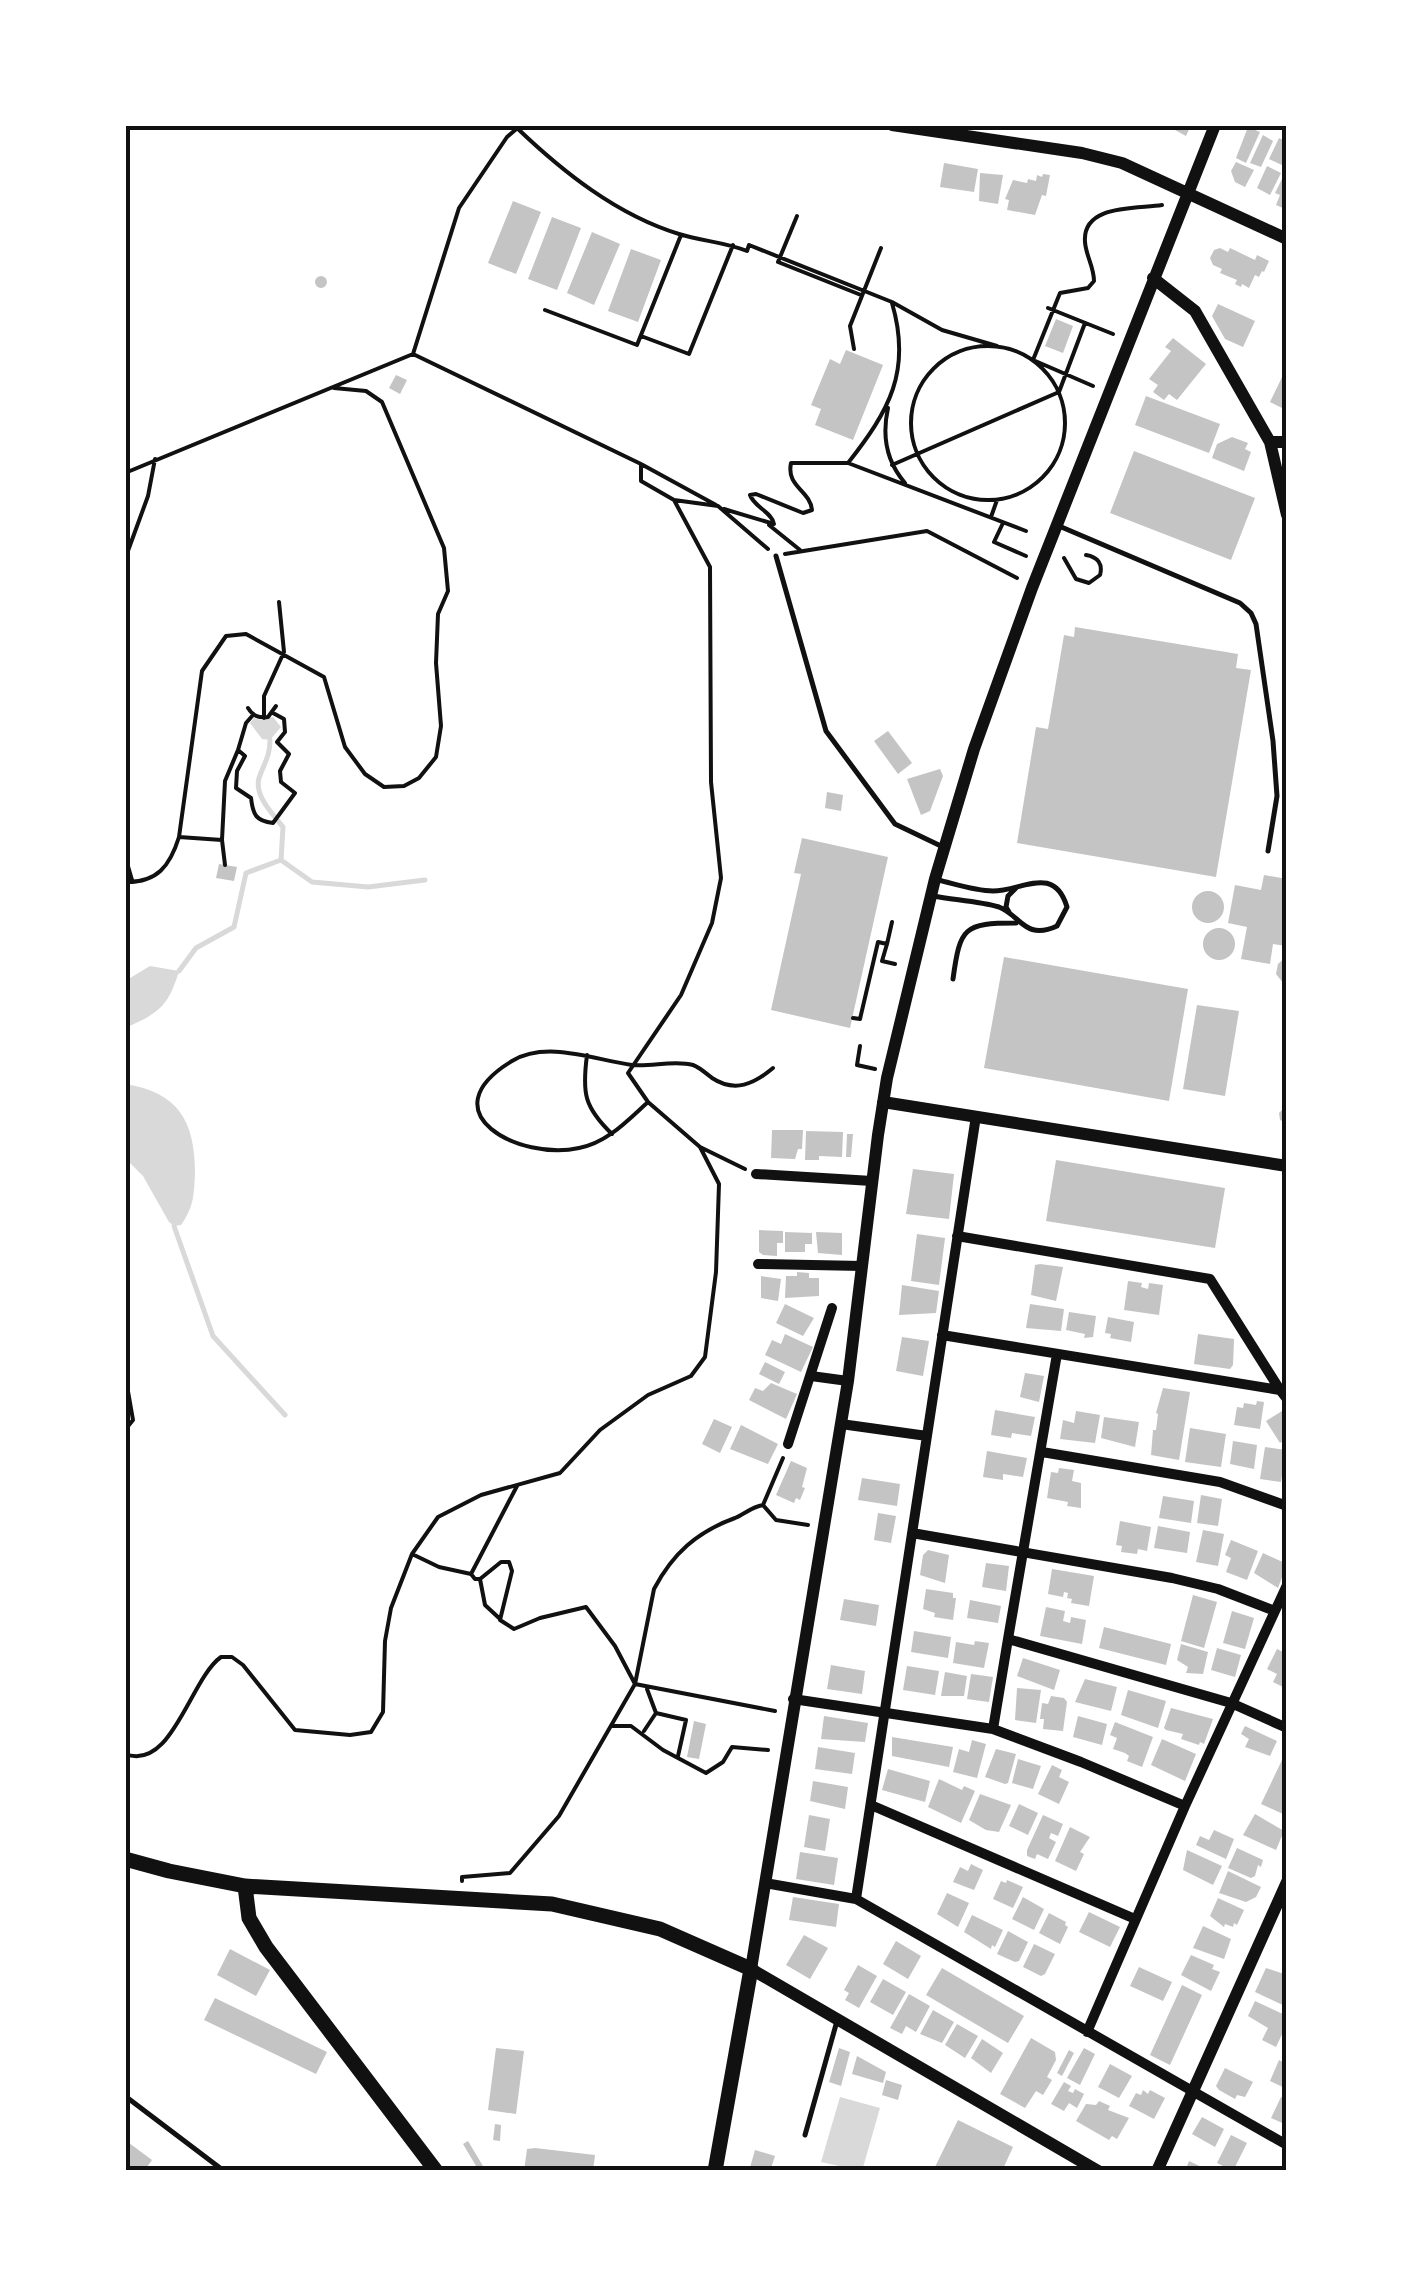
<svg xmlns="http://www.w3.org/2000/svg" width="1412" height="2296" font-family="Roboto,sans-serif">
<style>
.water{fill:#d9d9d9}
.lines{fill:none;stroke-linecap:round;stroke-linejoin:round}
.stream{stroke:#d9d9d9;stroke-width:5}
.building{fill:#c4c4c4}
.path{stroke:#111;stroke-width:4}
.service{stroke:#111;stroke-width:5}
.minor{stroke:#111;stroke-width:10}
.tertiary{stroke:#111;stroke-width:12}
.primary{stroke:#111;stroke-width:15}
.neatline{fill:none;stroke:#111;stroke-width:4}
</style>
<rect width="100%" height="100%" fill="#fff"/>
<path class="water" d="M273,717L281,727L270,740L262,739L250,723L254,718L261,720Z
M150,966L179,971C168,1007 159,1013 125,1028V981Z
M125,1084C178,1092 195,1121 195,1173C194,1194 194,1207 181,1225L174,1226L169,1222L143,1176L125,1158Z
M840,2097L880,2108L862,2171L821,2162Z"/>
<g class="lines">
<path class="stream" d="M281,860L312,882L368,887L425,880
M179,971L196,948L234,927L246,873L281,860L283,827C273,814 254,796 259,778C264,763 270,757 270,740
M174,1226L213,1336L285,1415"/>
</g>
<path class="building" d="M1177,125H1191L1186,136L1175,130Z
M1248,127L1260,132L1246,163L1236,158Z
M1263,135L1273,141L1261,167L1250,163Z
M1279,138L1287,142L1284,166L1269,159Z
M1236,162L1254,170L1245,187L1235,182L1231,171Z
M944,163L978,169L974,192L940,187Z
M1267,166L1281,173L1270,195L1257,188Z
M980,173L1003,175L998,204L979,201Z
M1043,174L1050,175L1046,196L1042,195L1035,215L1007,210L1009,200L1005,199L1013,180L1027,183L1028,179L1036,181L1037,175L1042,177Z
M1284,175L1287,176L1285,209L1276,205L1280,195L1275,193Z
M513,201L541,212L516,274L488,263Z
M552,217L581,228L557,290L528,279Z
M592,232L620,244L594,305L567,293Z
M1220,248L1228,252L1230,248L1255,260L1257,255L1269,261L1264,272L1262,271L1259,277L1255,275L1249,288L1242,284L1241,287L1235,284L1237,280L1220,273L1222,269L1213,265L1210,258L1214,250Z
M631,249L661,260L638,322L608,311Z
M315 282a6 6 0 1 1 12 0a6 6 0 1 1-12 0Z
M1218,304L1255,321L1243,347L1225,339L1212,316Z
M1056,319L1073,326L1063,353L1045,346Z
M1173,338L1206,364L1177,400L1169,394L1164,400L1153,392L1158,385L1149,379L1171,351L1165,347Z
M846,350L883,365L853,440L815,425L821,409L811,405L830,359L840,364Z
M1284,373L1287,374V399L1282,408L1270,402Z
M396,375L407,380L400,394L389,388Z
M1146,396L1220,424L1209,453L1135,425Z
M1232,437L1248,443L1245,449L1251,452L1244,471L1212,458L1217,444Z
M1134,451L1255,498L1231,560L1110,513Z
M1075,627L1238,654L1236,668L1251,670L1216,877L1017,843L1036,727L1048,729L1064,635L1074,637Z
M888,731L912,763L898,774L874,741Z
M940,769L943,776L930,811L921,815L907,779Z
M827,792L843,795L841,811L825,808Z
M802,838L888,857L850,1028L771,1010L801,874L794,873Z
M219,864L237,867L234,881L216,878Z
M1264,875L1287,879L1286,946L1273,944L1270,964L1241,959L1247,927L1228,923L1235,885L1261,890Z
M1192 907a16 16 0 1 1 32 0a16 16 0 1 1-32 0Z
M1203 944a16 16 0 1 1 32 0a16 16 0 1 1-32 0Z
M1287,956V988L1276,974L1278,964Z
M1004,957L1188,989L1169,1101L984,1068Z
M1197,1005L1239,1011L1225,1096L1183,1089Z
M1287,1105V1123L1280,1120L1279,1113Z
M772,1130H803L802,1149H798L795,1159L771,1158Z
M806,1131L843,1132L842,1157L819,1156V1160H805Z
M847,1134H853L851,1157H846Z
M1056,1160L1225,1188L1215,1248L1046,1221Z
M913,1169L954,1174L949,1219L906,1214Z
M759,1230L783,1231V1243H777V1256L763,1255L759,1252Z
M785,1232L812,1233V1244H805V1252H785Z
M816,1232L842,1233V1255L818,1253Z
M917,1234L945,1238L939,1285L911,1281Z
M1040,1264L1063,1267L1056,1301L1031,1295L1035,1265Z
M797,1272L809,1273V1278H819V1296L785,1298L786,1276H797Z
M761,1276L781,1279L778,1301L761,1298Z
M1128,1281L1142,1283L1141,1287L1148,1289L1149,1283L1163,1285L1159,1315L1124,1310Z
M902,1285L939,1291L936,1313L899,1315Z
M785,1304L814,1318L803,1336L776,1323Z
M1030,1304L1064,1309L1061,1331L1026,1328Z
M1069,1312L1096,1316L1093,1337L1084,1338L1085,1334L1066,1330Z
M1108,1317L1134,1322L1131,1342L1110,1338L1111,1334L1105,1333Z
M785,1334L813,1347L801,1372L765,1355L772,1340L781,1344Z
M1198,1334L1234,1339L1233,1365L1230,1369L1194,1364Z
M902,1337L929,1341L923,1376L896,1371Z
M765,1362L785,1372L779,1384L759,1374Z
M1025,1373L1044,1376L1039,1402L1020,1397Z
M771,1383L797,1394L786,1419L749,1400L755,1388L763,1391Z
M1163,1388L1190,1392L1179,1460L1151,1455L1153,1430H1156L1158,1414L1156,1413Z
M1257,1401L1264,1402L1260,1429L1234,1425L1237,1407L1243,1408L1244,1403L1256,1405Z
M995,1410L1035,1417L1031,1436L1012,1433L1011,1438L991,1435Z
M1076,1411L1100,1415L1095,1443L1060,1439L1063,1420L1074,1423Z
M1282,1411L1287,1419V1438L1280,1443L1266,1421Z
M1104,1417L1139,1422L1135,1447L1101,1438Z
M714,1419L732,1427L720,1453L702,1444Z
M741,1425L778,1444L768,1464L730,1449Z
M1190,1428L1226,1434L1221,1467L1185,1462Z
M1233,1441L1257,1445L1254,1469L1230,1464Z
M1265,1447L1286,1450L1281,1482L1260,1479Z
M987,1451L1027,1458L1023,1477L1003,1474V1480L983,1477Z
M791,1461L807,1468L802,1487L805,1488L800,1500L796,1498L794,1503L776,1495Z
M1059,1468L1074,1470L1072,1481L1081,1483V1508L1067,1506L1068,1502L1047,1498L1051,1472L1058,1473Z
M862,1478L900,1484L897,1506L858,1500Z
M1201,1495L1222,1499L1218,1526L1197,1523Z
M1163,1496L1194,1501L1191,1523L1159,1518Z
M878,1513L896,1516L891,1543L874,1540Z
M1120,1521L1151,1527L1147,1551L1138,1549L1137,1554L1121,1552L1122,1546L1116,1545Z
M1158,1526L1190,1532L1187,1553L1154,1548Z
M1203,1530L1224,1534L1218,1566L1196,1562Z
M1231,1540L1258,1551L1247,1580L1226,1572L1231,1558L1225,1555Z
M928,1550L949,1555L945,1583L920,1575L923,1555Z
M1263,1553L1287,1564L1278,1588L1254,1573Z
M986,1563L1009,1566L1006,1591L982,1587Z
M1052,1569L1094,1576L1089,1606L1071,1603L1072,1599L1067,1598L1068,1593L1064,1592L1063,1597L1048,1594Z
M926,1589L953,1593V1598H956L953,1620L934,1617L935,1613L923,1609Z
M1193,1595L1217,1602L1204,1648L1181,1641Z
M844,1599L879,1605L876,1626L840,1620Z
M970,1600L1001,1606L998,1623L967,1618Z
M1046,1607L1065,1611L1063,1621L1070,1623L1071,1617L1086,1620L1082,1644L1040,1636Z
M1232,1611L1254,1618L1245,1649L1223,1643Z
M1104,1627L1171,1644L1166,1665L1099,1648Z
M914,1631L951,1637L948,1658L911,1652Z
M975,1641L989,1643L984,1668L953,1663L956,1642L974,1645Z
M1181,1644L1208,1652L1203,1674L1186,1673L1188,1667L1177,1660Z
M1217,1648L1241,1655L1235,1677L1211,1670Z
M1277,1649L1287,1654V1689L1273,1682L1277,1674L1267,1669Z
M1023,1658L1060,1670L1054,1690L1017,1676Z
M831,1665L865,1671L862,1694L827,1689Z
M907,1666L939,1671L935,1695L903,1690Z
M945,1672L967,1676L964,1696H941Z
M971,1674L993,1677L989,1702L967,1699Z
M1085,1679L1117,1687L1111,1711L1075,1702Z
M1017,1688L1041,1690L1036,1723L1015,1720Z
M1128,1690L1166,1701L1158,1728L1121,1715Z
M1051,1696L1064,1698L1067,1702L1063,1731L1043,1729L1044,1719H1040L1042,1703L1048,1704Z
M1171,1708L1213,1719L1204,1744L1200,1742L1199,1745L1181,1739L1183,1734L1166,1730L1164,1728Z
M824,1716L868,1723L865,1742L821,1739Z
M1078,1716L1107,1724L1102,1745L1073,1737Z
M694,1721L706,1724L699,1759L687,1757Z
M1115,1722L1153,1737L1142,1767L1127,1761L1129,1756L1125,1753L1113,1749L1117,1738L1110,1735Z
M1245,1726L1277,1741L1270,1756L1245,1747L1249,1739L1241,1734Z
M892,1737L953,1747L949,1767L892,1756Z
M1162,1739L1196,1754L1185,1781L1151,1765Z
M972,1740L986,1744L977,1778L953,1772L959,1749L969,1752Z
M818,1747L855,1753L852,1774L815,1769Z
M996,1749L1016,1754L1008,1783L1005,1784L985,1777Z
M1018,1759L1041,1766L1033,1789L1012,1783Z
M1282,1760L1287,1762V1805L1283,1814L1261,1804Z
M1052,1765L1062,1770L1059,1777L1069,1782L1059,1804L1038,1794Z
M888,1769L930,1781L925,1802L882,1790Z
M939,1779L962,1790L964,1786L975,1791L961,1823L928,1807Z
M813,1781L848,1787L845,1809L810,1801Z
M980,1794L1011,1805L999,1832L986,1830L969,1820Z
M1019,1804L1038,1813L1028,1835L1009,1826Z
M1255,1814L1284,1831L1276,1850L1243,1835Z
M809,1815L830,1819L825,1851L804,1847Z
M1043,1815L1063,1824L1058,1836L1051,1833L1049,1838L1056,1842L1048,1859L1037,1854L1035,1859L1027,1856V1850Z
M1070,1827L1090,1837L1080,1852L1084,1854L1076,1871L1055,1861Z
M1214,1830L1234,1839L1226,1859L1196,1845L1200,1836L1209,1840Z
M1237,1848L1263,1860L1261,1867L1258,1865L1255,1876L1251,1878L1228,1868Z
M1187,1850L1222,1866L1213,1885L1183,1870Z
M800,1852L838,1858L834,1885L796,1879Z
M971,1864L983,1870L974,1890L953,1882L960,1867L968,1871Z
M1228,1871L1261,1887L1256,1897L1246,1902L1219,1893Z
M1007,1880L1023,1887L1013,1908L993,1899L1001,1881L1006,1883Z
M947,1893L969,1903L958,1927L937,1914Z
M793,1897L839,1904L836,1927L789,1920Z
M1023,1897L1044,1909L1034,1930L1012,1919Z
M1218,1898L1244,1910L1237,1925L1234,1923L1233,1927L1225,1924L1224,1927L1210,1916Z
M1089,1912L1120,1927L1110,1947L1079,1932Z
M1049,1913L1066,1922L1065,1925L1068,1927L1060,1944L1039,1933Z
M972,1915L1003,1930L995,1947L992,1945L991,1949L964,1932Z
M1203,1926L1231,1939L1224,1959L1193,1948Z
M1008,1931L1028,1942L1019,1961L1015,1962L997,1954Z
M804,1935L828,1948L810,1979L786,1965Z
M896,1941L921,1956L908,1979L883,1964Z
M1034,1944L1055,1954L1045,1974L1041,1976L1023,1967Z
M230,1949L270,1970L256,1996L217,1975Z
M1191,1955L1214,1965L1212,1969L1220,1972L1211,1991L1181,1975Z
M858,1965L877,1976L859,2008L845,2000L849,1993L844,1990Z
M1139,1967L1172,1982L1163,2001L1130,1986Z
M942,1968L1024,2016L1008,2043L926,1995Z
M1266,1968L1287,1975V2007L1255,1992Z
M883,1979L906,1992L893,2015L870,2002Z
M1182,1985L1202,1995L1170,2065L1150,2055Z
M909,1994L930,2006L916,2032L906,2026L902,2034L890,2028Z
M215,1998L327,2052L316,2074L204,2020Z
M1255,2001L1287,2016V2024L1276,2047L1262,2040L1268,2028L1248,2016Z
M933,2010L954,2022L942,2043L920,2034Z
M957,2024L978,2036L965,2058L945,2045Z
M1031,2038L1055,2052L1056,2060L1047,2077L1052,2080L1043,2095L1036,2091L1025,2108L1000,2094Z
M982,2039L1003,2053L991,2073L971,2058Z
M496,2048L524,2051L516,2114L488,2110Z
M839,2048L850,2052L841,2086L829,2082Z
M1084,2048L1095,2054L1080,2085L1067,2078Z
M1069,2050L1074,2053L1062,2076L1057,2073Z
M857,2056L886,2072L883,2083L852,2074Z
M1279,2060L1287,2064V2089L1270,2081Z
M1110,2064L1132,2076L1119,2098L1098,2087Z
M1225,2068L1253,2082L1245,2097L1237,2095L1235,2099L1219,2090L1216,2086Z
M886,2080L902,2085L898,2100L882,2095Z
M1064,2082L1071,2086L1068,2091L1073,2093L1075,2089L1084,2094L1077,2108L1069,2103L1064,2111L1051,2104Z
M1143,2090L1148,2094L1150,2090L1165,2098L1154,2119L1129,2106L1136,2093L1141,2095Z
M1281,2097L1287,2099V2125L1271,2118Z
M1099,2101L1110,2106L1108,2110L1129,2118L1117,2139L1112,2136L1109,2140L1076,2121L1086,2104L1096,2105Z
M1202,2117L1224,2129L1215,2147L1192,2134Z
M958,2120L1013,2147L1002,2171H933Z
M495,2124L501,2125L500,2141L493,2140Z
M1231,2135L1247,2143L1233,2171L1217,2163Z
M125,2140L152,2160L144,2171H125Z
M468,2141L486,2171H479L463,2144Z
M535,2148L595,2155L593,2171H524L527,2149Z
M755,2150L775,2156L770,2171H749Z
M1189,2161L1210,2171H1185Z"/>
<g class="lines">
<path class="path" d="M517,128C563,172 617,215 679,234C701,241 725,242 747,251L749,245L892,302L942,330L997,346
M797,216L778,262L861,295
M1048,308L1113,334
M545,310L637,345L681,235
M641,336L689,354L733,245
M911 423a77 77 0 1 1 154 0a77 77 0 1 1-154 0Z
M854,349L850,326L881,248
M413,354L459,208L507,137L521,125
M1093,386L1033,360L1060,293L1088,288L1094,281C1094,267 1086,256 1085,242C1082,204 1136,209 1162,205
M888,408C882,435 886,461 905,483
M848,463C889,411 912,371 892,303
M641,464V481L674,500
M892,465L1059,392L1085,323
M125,473L413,354L641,464L716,505
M724,509L774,524C772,512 754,507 750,495L756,494L803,513L812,510C810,490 786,487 791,463H848L1026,531
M991,517L997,500
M1003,523L994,542L1026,556
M769,525L800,550
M785,554L927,531L1017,578
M1064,558L1076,579L1089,583L1100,575C1103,564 1098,557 1086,555
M125,559L148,496L155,459
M248,708C253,716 258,718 268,717L276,706
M253,715L246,723L238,750L245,756L237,771L236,788L251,798C253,815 256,821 273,823L295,793L281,782L280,771L289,754L277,742L285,732L284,719L273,713
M264,718V696L284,652L279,602
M179,837L222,840
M125,856L132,880
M225,865L222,840L225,781L238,750
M125,882C157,883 170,866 179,837L202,671L226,636L246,634L324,677L345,747L365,774L384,787L404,786L419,778L436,757L441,726L436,663L438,614L448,591L444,548L382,402L366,391L334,388
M887,944L882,961L895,964
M853,1018L860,1019L878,942L887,944L892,922
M860,1046L857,1065L875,1069
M587,1055C582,1093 584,1107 612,1134
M648,1102C628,1120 607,1143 579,1148C520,1161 426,1113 512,1061C547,1040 595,1060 632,1065C651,1067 674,1060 693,1065C699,1067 707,1074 712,1078C735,1093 754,1084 773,1068
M700,1147L745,1169
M125,1374L133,1420L125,1430
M517,1486L471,1574L475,1579H480L501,1562H509L512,1571L500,1620L514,1629L540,1618L586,1607L615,1646L635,1684L775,1711
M763,1505L776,1520L808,1525
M412,1554L439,1567L471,1574
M480,1579L485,1605L499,1618
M647,1689L656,1713
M611,1726H631L663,1750L706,1773L723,1762L732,1747L768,1750
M644,1731L656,1713L686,1720L678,1756
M125,1754C172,1772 190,1679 221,1657H232L243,1665L295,1730L350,1735L371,1732L383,1712L385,1641L391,1608L412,1554L438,1517L481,1495L560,1473L600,1430L648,1395L691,1376L705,1357L716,1272L719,1184L700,1147L648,1102L628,1073L681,995L712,923L721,878L711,782L710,567L674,500L718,506L768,549
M462,1881V1877L510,1873L559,1816L635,1684L654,1589C673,1553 697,1532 735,1518C745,1514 751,1507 763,1505L783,1458"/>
<path class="service" d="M1059,526L1240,603L1251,613L1256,624L1273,741L1277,796L1268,851
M776,556L826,731L895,824L943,847
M933,896C954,900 979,901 999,907C1020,915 1025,941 1057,926L1067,907C1054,864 1022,891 993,891C975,891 955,884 938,880
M1009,912L1006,907L1008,896L1016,888
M953,979C960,927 964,923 1016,923
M125,2096L224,2171
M805,2135L837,2021"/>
<path class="minor" d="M1283,125L1287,127
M756,1174L872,1181
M957,1236L1210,1279L1280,1390
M758,1264L862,1266
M942,1335L1280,1390L1287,1399
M811,1376L848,1381
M841,1424L927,1436
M788,1444L832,1308
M1042,1452L1220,1482L1287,1506
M912,1533L1172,1578L1218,1589L1275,1611
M1008,1639L1057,1354
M793,1699L993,1729L1081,1762L1185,1806
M993,1729L1008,1639L1231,1703L1287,1728
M871,1805L1135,1919
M765,1883L856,1899L1287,2145
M856,1899L976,1116
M1087,2032L1185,1806L1287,1585"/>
<path class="tertiary" d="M892,125L1082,153L1122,163L1287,239
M1153,278L1195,311L1270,442L1287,515
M1270,442H1287
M883,1102L1287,1166
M1098,2171L751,1969L848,1381L878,1135L887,1078L935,879L974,749L1032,588L1215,125
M1157,2171L1287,1882"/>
<path class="primary" d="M125,1859L169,1871L245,1886L552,1904L660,1929L751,1969L715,2171
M245,1886L249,1918L266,1947L436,2171"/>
</g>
<rect width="1412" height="2296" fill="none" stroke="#ffffff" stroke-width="255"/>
<rect x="128" y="128" width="1156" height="2040" class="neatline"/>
</svg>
